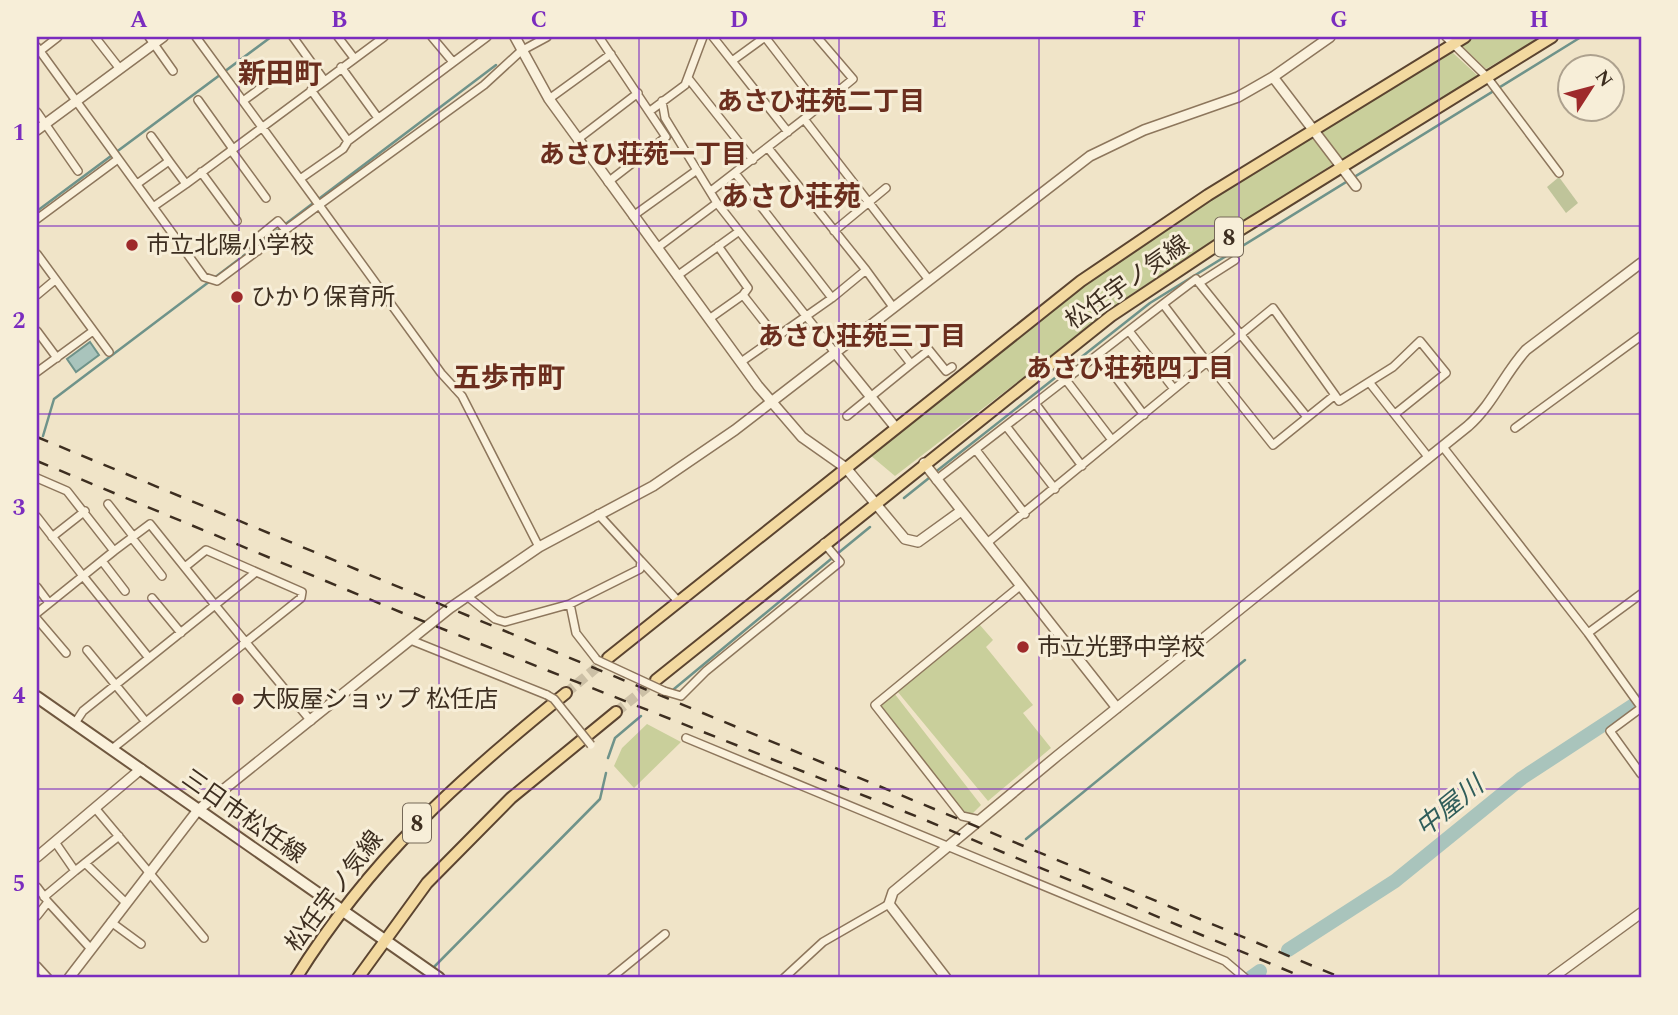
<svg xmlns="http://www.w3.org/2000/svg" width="1678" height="1015" font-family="Spectral,'Noto Sans JP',serif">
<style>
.green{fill:#c9cf9b}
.cemetery{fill:#bfc49a}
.water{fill:#a9c4bc;stroke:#6f938a;stroke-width:2}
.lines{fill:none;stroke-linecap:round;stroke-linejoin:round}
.stream{stroke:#6f938a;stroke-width:2.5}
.river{stroke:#a9c4bc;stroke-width:14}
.primary-tunnel{stroke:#ccc0a6;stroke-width:10;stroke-dasharray:10 5;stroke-linecap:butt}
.minor-casing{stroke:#8d765c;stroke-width:10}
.tertiary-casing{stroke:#8d765c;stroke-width:12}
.secondary-casing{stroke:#6f573f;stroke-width:14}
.primary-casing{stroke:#5b4430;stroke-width:14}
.minor{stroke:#faf1dc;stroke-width:7}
.tertiary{stroke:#faf1dc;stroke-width:9}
.secondary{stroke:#faf1dc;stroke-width:10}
.primary{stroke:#f3d9a0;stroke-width:10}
.rail{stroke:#3d2e20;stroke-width:2.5;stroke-dasharray:12 12;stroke-linecap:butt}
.minor-bridge-casing{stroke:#8d765c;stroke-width:10;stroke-linecap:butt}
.minor-bridge{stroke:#faf1dc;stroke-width:7}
.grid{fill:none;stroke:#7b2cbf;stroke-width:2;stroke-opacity:0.55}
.poi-dot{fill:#9e2a2b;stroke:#f7eed8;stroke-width:2.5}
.labels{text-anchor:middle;stroke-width:6;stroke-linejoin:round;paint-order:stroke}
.shield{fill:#f7eed8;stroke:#756857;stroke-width:2}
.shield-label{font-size:23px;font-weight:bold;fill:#3d2e20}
.poi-label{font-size:24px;fill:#3d2e20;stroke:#f7eed8;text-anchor:start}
.street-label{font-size:24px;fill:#3d2e20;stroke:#f7eed8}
.neighbourhood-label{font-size:26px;font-weight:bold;fill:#6b2e1e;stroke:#f7eed8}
.water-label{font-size:26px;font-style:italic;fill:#2f5d5a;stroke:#f7eed8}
.quarter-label{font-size:28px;font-weight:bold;fill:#6b2e1e;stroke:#f7eed8}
.neatline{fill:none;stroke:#7b2cbf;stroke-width:2.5}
.grid-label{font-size:23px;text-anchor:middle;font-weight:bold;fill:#7b2cbf}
</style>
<rect width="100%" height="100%" fill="#f0e4c8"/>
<path class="green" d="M1473,37H1540L1486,69L1461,45Z
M1452,52L1478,76L1343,160L1321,132Z
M1312,138L1333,164L1133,293L895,476L870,455C959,383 1047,311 1140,246C1196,207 1254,173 1312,138Z
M979,624L993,640L986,647L1033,705L1023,713L1051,748L988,801L897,691Z
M894,693L981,805L970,816L963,812L881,708L879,703Z
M647,724L681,742L634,788L614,766L622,748Z"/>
<path class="cemetery" d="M1559,177L1578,203L1566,213L1547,187Z"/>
<path class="water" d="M90,342L99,355L76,372L67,359Z"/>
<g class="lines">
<path class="stream" d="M37,211L271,37
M43,436L54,399L496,65
M938,470L1150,303L1581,37
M904,498L929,478
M837,554L870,527
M674,689L831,559
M608,758L615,738L641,716
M1026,839L1245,660
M433,968L600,799L606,773"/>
<path class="river" d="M1288,950L1395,881L1522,778L1641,700
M1250,978L1260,971"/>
<path class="primary-tunnel" d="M566,693L608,658
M616,712L656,680"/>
<defs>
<path id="minor" d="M95,37L120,69
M149,37L173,71
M293,37L324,80
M338,37L354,58
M432,37L453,62
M599,37L666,137L608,182
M713,37L788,132
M765,37L819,107
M1446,37L1487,77L1559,173
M37,47L204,277L217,281L319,205L196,37
M40,51L58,37
M732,61L765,37
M341,67L378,118
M688,78L753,160
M311,90L348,141L487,37
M549,99L611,54
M198,100L233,149
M243,101L273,79
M662,101L665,118L717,203L836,354
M650,111L685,85L703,37
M37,112L78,171
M804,119L853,79L817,37
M151,136L169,161
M578,139L638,93
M231,150L266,198
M201,172L237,221
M735,173L832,298
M300,179L343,149L348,141
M137,184L169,161L186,184L384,37
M711,191L804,119L929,280
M153,207L186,184
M633,216L697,170
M37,219L118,159
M834,231L886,188
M657,248L717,203
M258,251L251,243L278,221L286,230
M37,254L109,352
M866,270L893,307
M677,276L738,232
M1199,283L1235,260
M37,295L55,280
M743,295L776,337
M1163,304L1196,279L1307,417
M709,319L743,295L748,288L718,246
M37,331L57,358
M1129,331L1174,389
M1099,355L1144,415
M741,362L832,298L866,270L768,148
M911,364L929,350L946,371L952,367
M37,372L93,331
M1066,380L1112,440
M1369,382L1393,367L1420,341L1446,373L1395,414
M1035,403L1082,466
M847,416L911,364L877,320
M1006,426L1055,489
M1515,428L1641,336
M1443,447L1588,633L1641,594
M976,450L1025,514
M37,478L67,491L114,551L83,576L149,658L215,605L311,721
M936,480L1163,304L1207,362L1273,308L1335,395
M108,504L133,536
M37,517L83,576L37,613
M52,537L85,511
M132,538L162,576
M987,543L1207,362L1273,445L1335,395L1339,401L1369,382L1429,458
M539,547L462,396L441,373L319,205L484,85L521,51L547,37
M114,551L150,524L215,605L256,572
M102,561L125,591
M641,561L678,601
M37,587L49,603
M467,596L495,619L505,622L570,604L640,569L641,561L598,514
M152,598L181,633
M570,604L576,633L597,660
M37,619L66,653
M1588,633L1641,707
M413,641L547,695
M87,650L146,722
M664,691L681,696L706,671L840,562L824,543
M1641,708L1610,731L1641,774
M75,723L83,711L149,658
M686,738L1225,961L1245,978
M112,749L301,598L302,592L206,550L185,567
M95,808L204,938
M980,820L962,816L875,705L1020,586
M85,863L125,902
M75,871L119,836
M37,887L46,899
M44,897L75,871L55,842
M37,916L48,902L91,949
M111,922L141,944
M37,966L48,978
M611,978L665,934
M784,978L823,942L889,904"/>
<path id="tertiary" d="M515,37L549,99L758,386L802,437L846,468L905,539L918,542L961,511
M1273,77L1356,186
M37,130L163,37
M836,354L896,428
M924,463L1117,708
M37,857L141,769
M69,978L198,810L450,608L539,547L653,486L735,430L1090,156L1144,130L1238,97L1273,77L1330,37
M946,978L889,904L893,892L1057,756L1468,426C1493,404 1504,374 1526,350L1641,263
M1552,978L1641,913"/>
<path id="secondary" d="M37,697L439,978"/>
<path id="primary" d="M608,658L1081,281L1208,195L1465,37
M656,680L1111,316L1240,230L1552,37
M296,978C371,858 457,781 566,693
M358,978L427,883L511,798L616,712"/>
</defs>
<use href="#minor" class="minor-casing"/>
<use href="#tertiary" class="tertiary-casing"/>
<use href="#secondary" class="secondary-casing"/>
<use href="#primary" class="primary-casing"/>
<use href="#minor" class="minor"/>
<use href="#tertiary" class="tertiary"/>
<use href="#secondary" class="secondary"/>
<use href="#primary" class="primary"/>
<path class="rail" d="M37,437L1342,978
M37,461L405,614L918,817L1305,978"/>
<defs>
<path id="minor-bridge" d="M597,660L664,691
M547,695L554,699L591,745"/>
</defs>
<use href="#minor-bridge" class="minor-bridge-casing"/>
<use href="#minor-bridge" class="minor-bridge"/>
</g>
<path class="grid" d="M239,37V978M439,37V978M639,37V978M839,37V978M1039,37V978M1239,37V978M1439,37V978M37,226H1641M37,414H1641M37,601H1641M37,789H1641"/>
<g class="poi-dot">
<circle cx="132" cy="245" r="7"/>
<circle cx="237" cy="297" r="7"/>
<circle cx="1023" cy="647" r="7"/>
<circle cx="238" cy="699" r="7"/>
</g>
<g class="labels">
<g class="shield">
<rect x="1215" y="217.5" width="28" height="39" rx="5"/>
<rect x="403" y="803.5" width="28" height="39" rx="5"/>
</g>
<g class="shield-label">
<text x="1229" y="245">8</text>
<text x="417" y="831">8</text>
</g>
<g class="poi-label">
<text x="146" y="253">市立北陽小学校</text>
<text x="251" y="305">ひかり保育所</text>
<text x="1037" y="655">市立光野中学校</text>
<text x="252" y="707">大阪屋ショップ 松任店</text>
</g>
<g class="street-label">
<text transform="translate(1127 282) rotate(-35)" y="8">松任宇ノ気線</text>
<text transform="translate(244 816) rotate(35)" y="8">三日市松任線</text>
<text transform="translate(334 891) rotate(-53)" y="8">松任宇ノ気線</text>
</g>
<g class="neighbourhood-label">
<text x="821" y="110">あさひ荘苑二丁目</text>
<text x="643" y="163">あさひ荘苑一丁目</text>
<text x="862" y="345">あさひ荘苑三丁目</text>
<text x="1130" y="377">あさひ荘苑四丁目</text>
</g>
<g class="water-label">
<text transform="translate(1449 806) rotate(-39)" y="9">中屋川</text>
</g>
<g class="quarter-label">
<text x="280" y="83">新田町</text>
<text x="791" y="206">あさひ荘苑</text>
<text x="509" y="387">五歩市町</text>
</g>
</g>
<rect width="1678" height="1015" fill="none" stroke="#f7eed8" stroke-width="77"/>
<g transform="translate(1591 88) rotate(54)"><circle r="33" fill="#f7eed8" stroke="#ada18e" stroke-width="2"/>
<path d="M0-5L12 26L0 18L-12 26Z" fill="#9e2a2b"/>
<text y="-10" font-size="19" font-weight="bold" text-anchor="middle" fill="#3d2e20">N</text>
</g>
<rect x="38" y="38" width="1602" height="938" class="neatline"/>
<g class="grid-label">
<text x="139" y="27">A</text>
<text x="339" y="27">B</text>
<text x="539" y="27">C</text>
<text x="739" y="27">D</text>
<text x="939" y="27">E</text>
<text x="1139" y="27">F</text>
<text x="1339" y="27">G</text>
<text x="1539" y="27">H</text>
<text x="19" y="140">1</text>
<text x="19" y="328">2</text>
<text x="19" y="515">3</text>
<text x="19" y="703">4</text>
<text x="19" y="891">5</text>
</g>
</svg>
